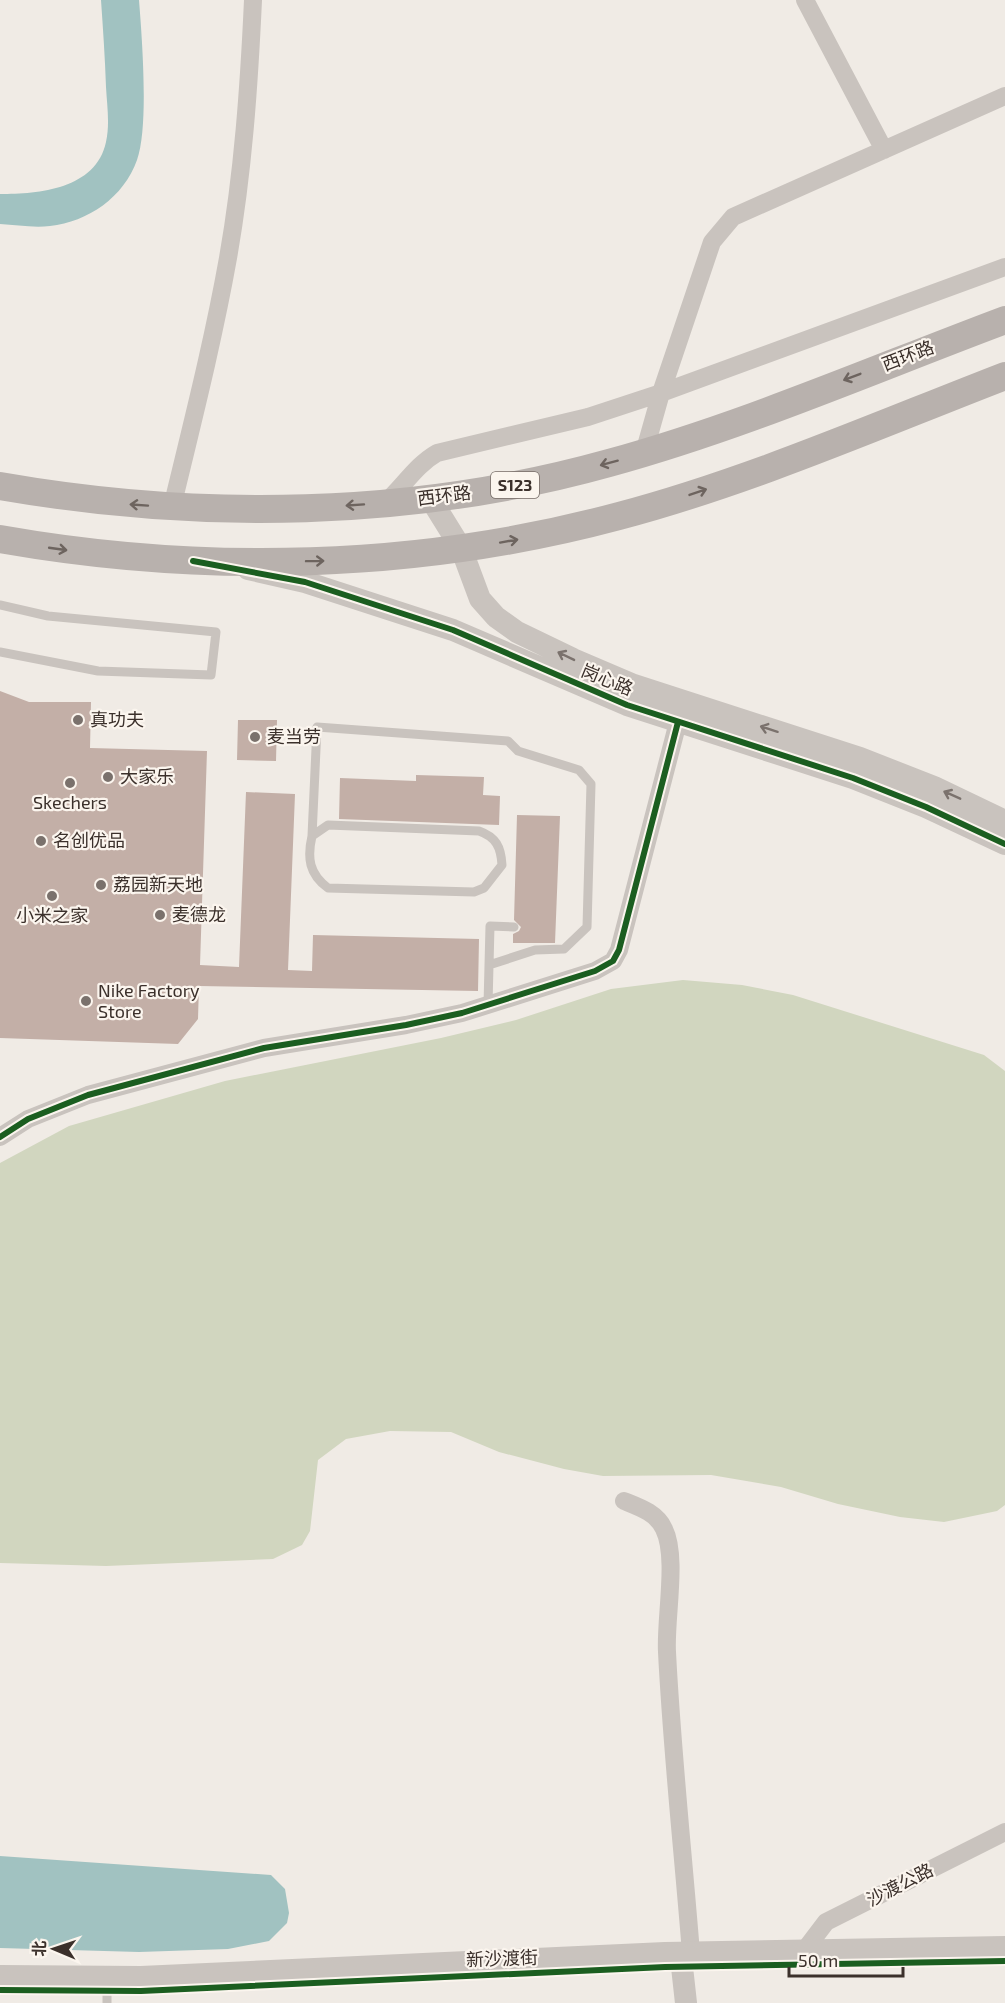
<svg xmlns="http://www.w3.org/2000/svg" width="1005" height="2003" font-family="'Exo 2','Noto Sans SC',sans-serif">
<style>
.green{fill:#d1d6bf}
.water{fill:#a1c2c1}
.building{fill:#c3afa7}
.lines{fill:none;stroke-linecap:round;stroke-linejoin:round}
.service{stroke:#c9c3be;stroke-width:9}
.minor{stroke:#c9c3be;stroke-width:18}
.tertiary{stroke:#c9c3be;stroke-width:22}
.primary{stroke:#b8b1ad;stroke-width:28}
.cycleway-casing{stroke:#fbf5ee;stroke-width:10}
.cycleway{stroke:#1b5e20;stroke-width:6}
.oneway{stroke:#6d645f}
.oneway2{stroke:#7b726d}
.poi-dot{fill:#7a716c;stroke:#fbf5ee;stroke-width:2}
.labels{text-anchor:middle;stroke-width:4.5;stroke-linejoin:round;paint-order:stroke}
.shield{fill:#fbf5ee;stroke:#756b66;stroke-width:1.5}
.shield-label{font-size:16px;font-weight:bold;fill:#3b302b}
.street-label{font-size:18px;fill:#3b302b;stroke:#fbf5ee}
.poi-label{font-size:18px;fill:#3b302b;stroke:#fbf5ee;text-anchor:start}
</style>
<rect width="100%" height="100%" fill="#f0ebe5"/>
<path class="green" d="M683,980L742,985L793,995L984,1055L1005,1071V1505L997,1511L944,1522L900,1517L838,1504L781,1487L711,1475L603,1476L564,1469L499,1452L451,1432L390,1431L346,1439L318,1460L310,1531L302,1545L273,1559L106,1566L0,1563V1163L69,1126L225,1081L441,1038L516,1020L611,989Z"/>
<path class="water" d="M101,0H139C142,38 149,127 137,160C124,197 88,222 50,226C34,228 16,225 0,224V194C39,194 96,189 106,142C110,124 107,105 106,87C105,58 103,29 101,0Z
M0,1856L271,1875L285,1889L289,1913L287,1923L269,1941L228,1949L139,1952L0,1948Z"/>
<path class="building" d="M0,691L29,702H91L90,748L207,751L200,965L239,967L246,792L295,794L288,970L312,971L313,935L479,939L478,991L199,986L198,1019L178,1044L0,1038Z
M238,720H277L276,761L237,760Z
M416,775L484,777L483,795L500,796L499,825L339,819L340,778L416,781Z
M517,815L560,816L555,943H513V934L519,931L521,927L514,920Z"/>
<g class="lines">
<path class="service" d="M0,605L48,616L216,632L211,675L98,671L0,652
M328,825L479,831C496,837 501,847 502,865L484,888L474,892L328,888C309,874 307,858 312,836Z
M312,836L317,727L508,741L518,751L579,770L591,784L587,927L564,949L535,950L489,965
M488,1005L490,926L514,927
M107,1991V2003"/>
<path class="minor" d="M805,0L884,150
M644,453L661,393L712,242L733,217L1005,96
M385,503C403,487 416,465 437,453L588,417L661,393L1005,267
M172,507C192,424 213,342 228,258C243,173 249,87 253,0
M0,1137L28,1119L88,1095L264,1048L406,1025L462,1013L595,971L613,961L619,950L678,722
M624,1501C639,1507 657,1513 664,1529C678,1557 665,1619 667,1652C672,1752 683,1852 691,1953
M804,1951L826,1922L1005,1832"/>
<path class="tertiary" d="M430,498L461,548L480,599L496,617L517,632L573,659L634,685L860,758L934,787L1005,821
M248,569L305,582L453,630L627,705L853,778L926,807L1005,844
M0,1976L141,1977L665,1953L1005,1947
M686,2003L682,1967L691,1953"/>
<path class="primary" d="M0,486C200,521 412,518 609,463C744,426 874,369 1005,320
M0,539C204,575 418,570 619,516C751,481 878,425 1005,376"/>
<defs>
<path id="cycleway" d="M193,561L305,582L453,630L627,705L853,778L926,807L1005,844
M0,1137L28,1119L88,1095L264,1048L406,1025L462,1013L595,971L613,961L619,950L678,722
M0,1990L141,1991L665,1967L1005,1961"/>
</defs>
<use href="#cycleway" class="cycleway-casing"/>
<use href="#cycleway" class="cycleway"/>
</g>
<defs><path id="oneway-shaft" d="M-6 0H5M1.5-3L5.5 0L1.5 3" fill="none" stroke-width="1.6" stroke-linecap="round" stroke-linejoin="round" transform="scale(1.5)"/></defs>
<g class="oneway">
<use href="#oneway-shaft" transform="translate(852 377) rotate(159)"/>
<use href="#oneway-shaft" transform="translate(609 463) rotate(165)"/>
<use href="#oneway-shaft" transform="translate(698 492) rotate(-19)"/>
<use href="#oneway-shaft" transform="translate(139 505) rotate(-176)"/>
<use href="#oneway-shaft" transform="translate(355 505) rotate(176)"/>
<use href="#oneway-shaft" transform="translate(509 541) rotate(-10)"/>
<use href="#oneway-shaft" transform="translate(58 549) rotate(8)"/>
<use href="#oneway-shaft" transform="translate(315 561) rotate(-1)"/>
</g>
<g class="oneway2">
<use href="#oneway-shaft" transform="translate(566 656) rotate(-154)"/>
<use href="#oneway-shaft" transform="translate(769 729) rotate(-162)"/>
<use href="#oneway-shaft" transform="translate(952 795) rotate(-156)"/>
</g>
<g class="poi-dot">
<circle cx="78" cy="720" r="6"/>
<circle cx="255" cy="737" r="6"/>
<circle cx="108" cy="777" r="6"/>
<circle cx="70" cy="783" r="6"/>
<circle cx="41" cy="841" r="6"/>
<circle cx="101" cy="885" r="6"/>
<circle cx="52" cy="896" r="6"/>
<circle cx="160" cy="915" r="6"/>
<circle cx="86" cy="1001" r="6"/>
</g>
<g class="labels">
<rect class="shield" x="491" y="472" width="48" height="26" rx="4.5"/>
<g class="shield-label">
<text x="515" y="491">S123</text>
</g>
<g class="street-label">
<text transform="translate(908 356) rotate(-21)" y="6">西环路</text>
<text transform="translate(444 496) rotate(-7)" y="6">西环路</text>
<text transform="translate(607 680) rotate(22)" y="6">岗心路</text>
<text transform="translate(900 1885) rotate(-27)" y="6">沙渡公路</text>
<text transform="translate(502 1959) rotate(-2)" y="6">新沙渡街</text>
</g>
<g class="poi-label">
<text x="90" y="726">真功夫</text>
<text x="267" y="743">麦当劳</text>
<text x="120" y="783">大家乐</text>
<text x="70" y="809" text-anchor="middle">Skechers</text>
<text x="53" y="847">名创优品</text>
<text x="113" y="891">荔园新天地</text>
<text x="172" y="921">麦德龙</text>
<text x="52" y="922" text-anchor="middle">小米之家</text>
<text x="98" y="997">Nike Factory<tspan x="98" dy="21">Store</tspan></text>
</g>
</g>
<g transform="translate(54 1949) rotate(272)" stroke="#fbf5ee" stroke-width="4.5" paint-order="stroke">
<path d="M0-4.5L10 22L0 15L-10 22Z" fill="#3b302b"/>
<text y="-9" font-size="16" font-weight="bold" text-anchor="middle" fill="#3b302b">北</text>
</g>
<path d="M789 1967v9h114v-9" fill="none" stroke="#3b302b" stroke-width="3"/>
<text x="798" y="1967" font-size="18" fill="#3b302b" stroke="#fbf5ee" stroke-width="4.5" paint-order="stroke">50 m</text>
</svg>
